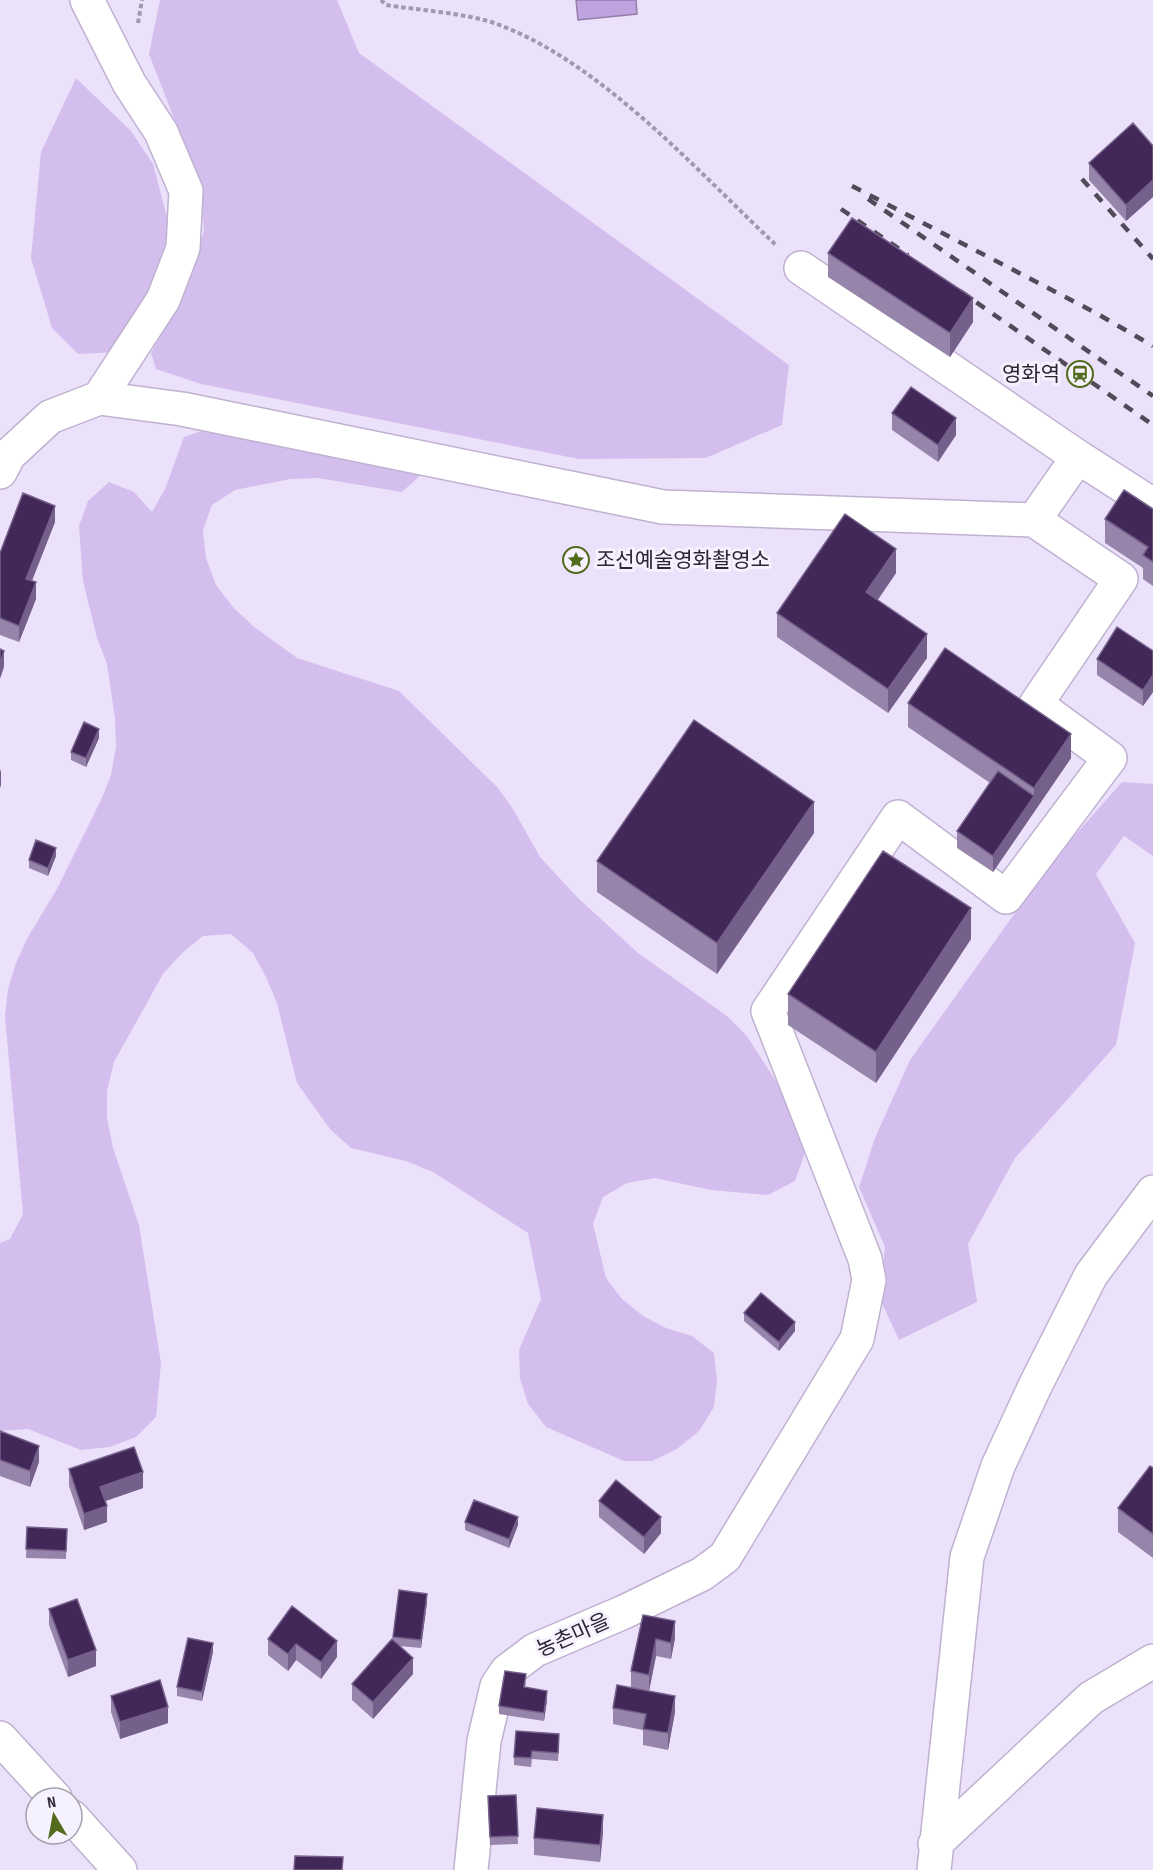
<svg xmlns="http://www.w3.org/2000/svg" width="1153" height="1870" font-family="'Sofia Sans Condensed','Noto Sans KR',sans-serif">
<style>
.green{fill:#d4beee}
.water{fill:#bea3de;stroke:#927eaa;stroke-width:1.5}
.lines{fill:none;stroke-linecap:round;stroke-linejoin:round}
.minor-casing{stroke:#bfb1d0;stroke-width:36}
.path{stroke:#a198ac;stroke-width:4;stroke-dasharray:4.5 3;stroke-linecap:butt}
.minor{stroke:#fff;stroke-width:33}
.rail{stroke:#514a59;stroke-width:4.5;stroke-dasharray:10 10;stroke-linecap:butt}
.wall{fill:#9684aa}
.shaded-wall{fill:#74608a}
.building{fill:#412859;stroke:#74608a;stroke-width:1.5}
.labels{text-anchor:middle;stroke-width:6;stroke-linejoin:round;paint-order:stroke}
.poi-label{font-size:21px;fill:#2c2632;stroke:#f6f1fe;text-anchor:end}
.street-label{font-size:21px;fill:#2c2632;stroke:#f6f1fe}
</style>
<rect width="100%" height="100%" fill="#ece1fb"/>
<path class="green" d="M160,0H337L359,53L789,365L782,425L706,458L579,459L201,384L156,369L151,353L184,293L204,231L200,186L149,54Z
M76,78L131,131L153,164L168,221L161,283L118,352L78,354L52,328L31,258L41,152Z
M210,428L423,473L402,492L318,478L290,479L235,490L212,505L203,530L206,558L216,585L233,607L253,626L297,658L399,691L498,788L513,809L540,857L577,897L638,953L727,1016L747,1036L806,1128L804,1156L795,1181L768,1195L711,1190L655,1178L627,1183L603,1197L593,1224L606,1278L622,1299L643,1316L666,1328L692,1336L714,1353L717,1381L714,1407L699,1431L677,1449L652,1461H624L546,1427L528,1404L520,1378L519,1350L541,1299L528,1233L433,1172L406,1161L351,1148L330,1129L297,1083L277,1003L266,977L253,953L231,934L203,936L182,953L163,974L114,1062L107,1091V1118L113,1148L139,1225L161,1363L156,1417L136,1437L110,1447L81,1450L28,1429L0,1431V1243L10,1239L23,1214L5,1017L8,989L16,963L28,937L57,889L101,800L111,775L116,747L115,719L107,664L97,638L83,581L79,526L88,501L109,482L134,492L152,512L165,489L184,437Z
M1122,782L1153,784V856L1124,836L1096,874L1135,943L1116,1045L1015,1158L968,1244L977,1302L899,1340L880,1299L885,1247L859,1187L875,1138L910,1060L1052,861Z"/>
<path class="water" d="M576,0H636L637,14L578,20Z"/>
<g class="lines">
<defs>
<path id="minor" d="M87,0L129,83L161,132L186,191L183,248L163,300L99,398
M801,268L1078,457L1153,505
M0,472L9,455L50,417L99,398L182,409L663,507L1034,520L1121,579L1036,704L1110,758L1006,897L898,817L768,1011L865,1259L869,1280L857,1339L725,1557L702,1574L624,1612L535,1650L507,1671L497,1686L484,1741L471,1870
M1034,520L1078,457
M0,1738L55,1798
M72,1817L120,1870
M935,1844L1091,1698L1153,1661
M934,1870L967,1557L998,1466L1035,1386L1091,1275L1153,1192"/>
</defs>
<use href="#minor" class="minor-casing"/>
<path class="path" d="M381,0L386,5C418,10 464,13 494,23C599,60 696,170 776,245
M138,23L142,0"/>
<use href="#minor" class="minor"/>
<path class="rail" d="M1082,179L1153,259
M852,186L1096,313L1153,346
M868,199L1153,396
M841,209L908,255
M960,291L1153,425"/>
</g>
<path class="wall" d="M1153,146V197L1126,221L1089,180V163Z
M828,253L973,322L950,357L828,277Z
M892,413L956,435L938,462L892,430Z
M1153,509V586L1143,579V568L1105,543V519Z
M55,522L32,581L36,599L19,642L0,635V553Z
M896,573L878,600L927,658L888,713L777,637V613Z
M1153,651V692L1143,706L1097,675V659Z
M908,703L1071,758L993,872L957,848V831L990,783L908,727Z
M99,738L86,767L71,760V752Z
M814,833L717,974L597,892V861Z
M56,856L48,876L29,868V860Z
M971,939L876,1083L788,1025V994Z
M744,1313L795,1331L779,1351L744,1321Z
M0,1431L39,1462L30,1487L0,1476Z
M1153,1468V1558L1118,1532V1508Z
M69,1469L143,1488L105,1501L107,1522L84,1530L69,1486Z
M599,1501L661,1533L644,1554L599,1517Z
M465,1522L518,1525L509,1548L465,1530Z
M27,1527L67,1529L66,1559L26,1558Z
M427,1602L421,1648L399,1646L413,1674L373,1719L352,1700V1684L393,1640V1637Z
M292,1606L337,1657L321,1679L296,1660L288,1671L268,1655V1639Z
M49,1609L96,1666L68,1677L49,1625Z
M643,1615L675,1638L671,1659L656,1656L649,1691L675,1712L668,1750L643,1745V1730L613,1724V1708L631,1688V1671Z
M213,1652L202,1701L177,1696V1687Z
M526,1682L525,1687L547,1700L544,1721L499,1714V1706Z
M111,1696L168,1723L120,1739L111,1712Z
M559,1742L558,1761L532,1759L531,1767L514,1765V1757Z
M516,1795L518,1844L490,1845L488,1804Z
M603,1832L600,1862L534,1855V1838Z"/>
<path class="shaded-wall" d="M1153,180V197L1126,221V205Z
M973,298V322L950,357V333Z
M956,418V435L938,462V445Z
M55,506V522L26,595V579Z
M896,549V573L866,616V592Z
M36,582V599L19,642V626Z
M927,634V658L888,713V689Z
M4,651V667L0,679V663Z
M1153,675V692L1143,706V690Z
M99,729V738L86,767V758Z
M1071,734V758L993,872V856L1034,796V788Z
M1,769V785L0,788V772Z
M814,802V833L717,974V943Z
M56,848V856L48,876V868Z
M971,908V939L876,1083V1052Z
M795,1322V1331L779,1351V1342Z
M39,1446V1462L30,1487V1471Z
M143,1472V1488L100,1503V1487Z
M107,1506V1522L84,1530V1514Z
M518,1517V1525L509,1548V1539Z
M661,1517V1533L644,1554V1537Z
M427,1594V1602L421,1648V1640Z
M675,1621V1638L671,1659V1643Z
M656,1639V1656L649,1691V1675Z
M337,1641V1657L321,1679V1662Z
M213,1643V1652L202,1701V1692Z
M296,1644V1660L288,1671V1654Z
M96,1650V1666L68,1677V1660Z
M413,1658V1674L373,1719V1702Z
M547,1691V1700L544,1721V1713Z
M675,1696V1712L668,1750V1733Z
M168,1707V1723L120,1739V1722Z
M603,1815V1832L600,1862V1845Z"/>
<path class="building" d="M1133,123L1153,146V180L1126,205L1089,163Z
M852,218L973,298L950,333L828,253Z
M911,387L956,418L938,445L892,413Z
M1124,490L1153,509V562L1143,555L1148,547L1105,519Z
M23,493L55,506L26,579L36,582L19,626L0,618V553Z
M845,514L896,549L866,592L927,634L888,689L777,613Z
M1117,627L1153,651V675L1143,690L1097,659Z
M945,648L1071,734L1034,788L908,703Z
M0,649L4,651L0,663Z
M694,720L814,802L717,943L597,861Z
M84,722L99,729L86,758L71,752Z
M998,771L1034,796L993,856L957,831Z
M36,840L56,848L48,868L29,860Z
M883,851L971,908L876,1052L788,994Z
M761,1293L795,1322L779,1342L744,1313Z
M0,1431L39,1446L30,1471L0,1460Z
M134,1447L143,1472L100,1487L107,1506L84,1514L69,1469Z
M1150,1466L1153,1468V1534L1118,1508Z
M616,1480L661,1517L644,1537L599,1501Z
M474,1500L518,1517L509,1539L465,1522Z
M27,1527L67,1529L66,1551L26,1549Z
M399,1590L427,1594L421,1640L393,1637Z
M77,1599L96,1650L68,1660L49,1609Z
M292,1606L337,1641L321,1662L296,1644L288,1654L268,1639Z
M643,1615L675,1621L671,1643L656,1639L649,1675L631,1671Z
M188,1638L213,1643L202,1692L177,1687Z
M392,1639L413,1658L373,1702L352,1684Z
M505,1671L526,1674L524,1687L547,1691L544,1713L499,1706Z
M160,1680L168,1707L120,1722L111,1696Z
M617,1685L675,1696L668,1733L643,1729L646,1714L613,1708Z
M516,1731L559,1734L558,1753L532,1751L531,1758L514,1757Z
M516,1795L518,1836L490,1837L488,1796Z
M537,1808L603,1815L600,1845L534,1838Z
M295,1856L343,1857L342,1870H294Z"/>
<defs>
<symbol id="station-ring" viewBox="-11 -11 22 22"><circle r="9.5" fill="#f6f1fe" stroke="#536b1c" stroke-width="1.5"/><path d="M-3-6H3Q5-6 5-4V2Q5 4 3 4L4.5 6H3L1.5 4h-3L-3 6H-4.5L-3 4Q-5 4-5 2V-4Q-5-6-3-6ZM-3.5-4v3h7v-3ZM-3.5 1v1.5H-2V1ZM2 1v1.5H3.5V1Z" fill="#536b1c"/></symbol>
<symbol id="sight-ring" viewBox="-11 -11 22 22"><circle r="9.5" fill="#f6f1fe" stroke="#536b1c" stroke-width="1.5"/><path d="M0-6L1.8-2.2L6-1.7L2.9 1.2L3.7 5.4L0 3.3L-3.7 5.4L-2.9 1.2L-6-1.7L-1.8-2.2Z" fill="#536b1c"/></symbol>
</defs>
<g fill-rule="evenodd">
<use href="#station-ring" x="1065" y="359" width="30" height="30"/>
<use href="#sight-ring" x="561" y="545" width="30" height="30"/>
</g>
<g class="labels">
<g class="poi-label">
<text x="1060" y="381">영화역</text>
<text x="596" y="567" text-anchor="start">조선예술영화촬영소</text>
</g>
<g class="street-label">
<text transform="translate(573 1635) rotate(-24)" y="7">농촌마을</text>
</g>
</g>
<g transform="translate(54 1816) rotate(350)"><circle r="28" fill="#f6f1fe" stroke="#a5a0ac" stroke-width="1.5"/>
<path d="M0-4.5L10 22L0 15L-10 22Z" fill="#536b1c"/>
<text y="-9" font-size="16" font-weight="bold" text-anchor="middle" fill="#2c2632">N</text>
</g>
</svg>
